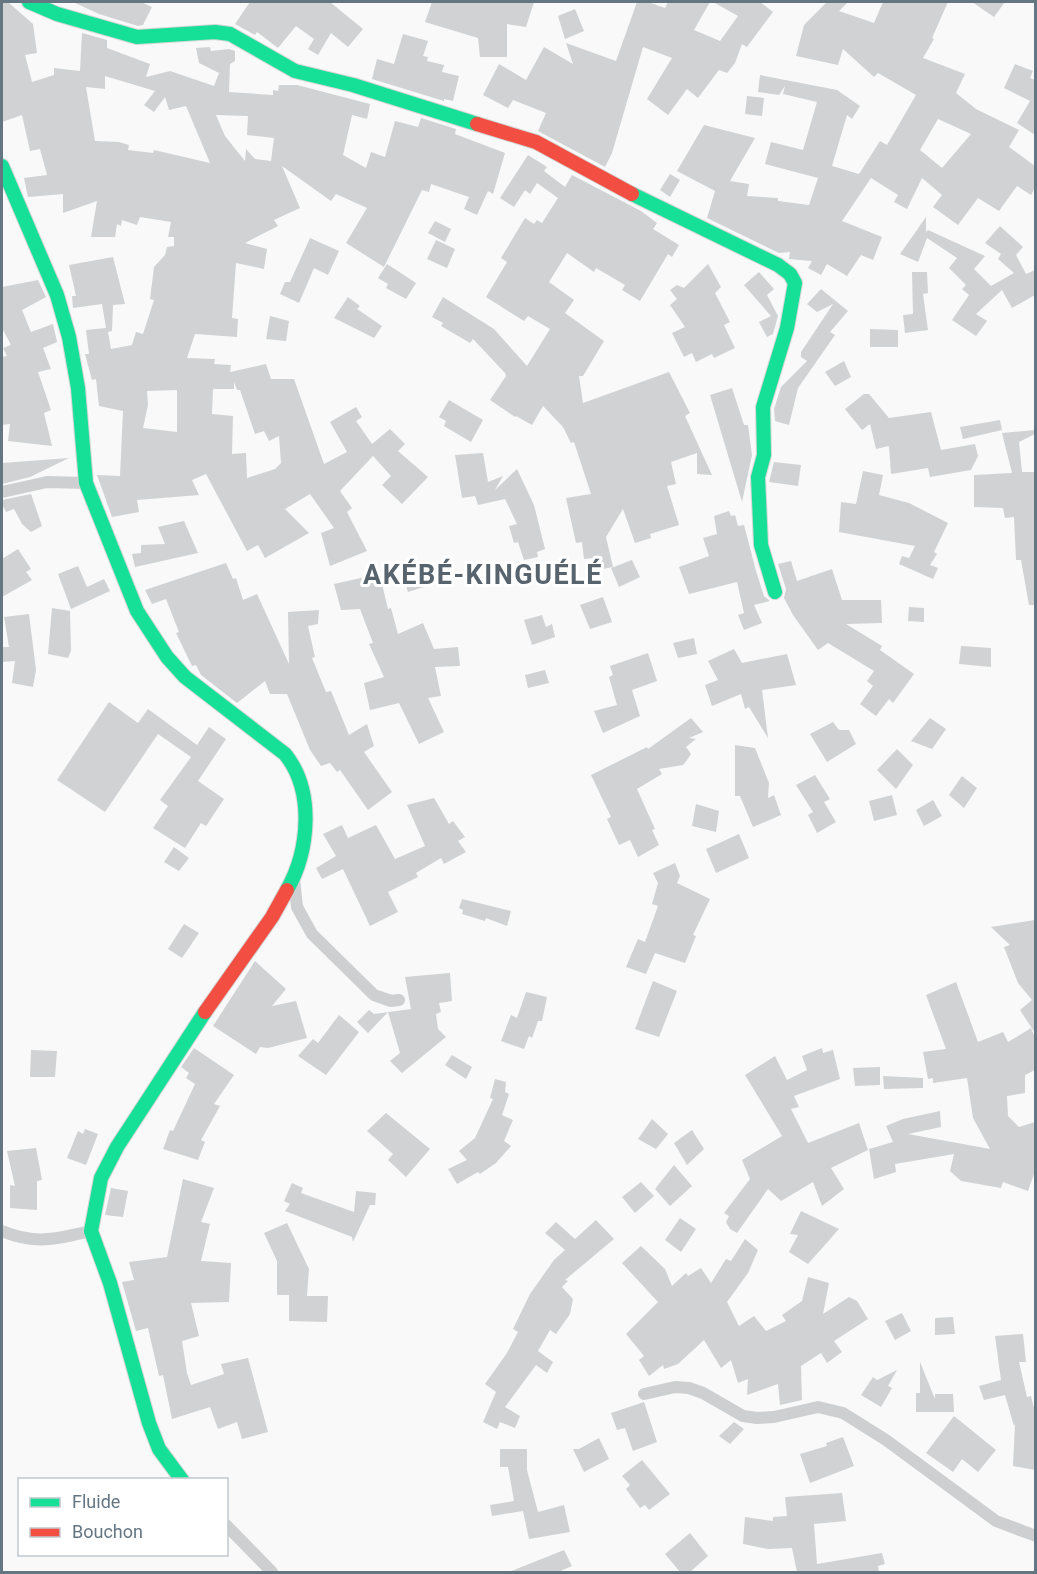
<svg xmlns="http://www.w3.org/2000/svg" width="1037" height="1574" font-family="Roboto,sans-serif">
<style>
.building{fill:#d0d2d3;fill-rule:evenodd}
.lines{fill:none;stroke-linecap:round;stroke-linejoin:round}
.fast-casing{stroke:#d5d6d7;stroke-width:16}
.jam-casing{stroke:#d5d6d7;stroke-width:16}
.street{stroke:#cecfd0;stroke-width:12}
.fast{stroke:#16e098;stroke-width:14}
.jam{stroke:#f24e42;stroke-width:14}
.labels{text-anchor:middle;stroke-width:6;stroke-linejoin:round;paint-order:stroke}
.district-label{font-size:27px;font-weight:bold;letter-spacing:1.5px;fill:#57646e;stroke:#fff}
</style>
<rect width="100%" height="100%" fill="#f9f9f9"/>
<path class="building" d="M2,2H8L33,24L37,53L25,55L32,82L54,75V68L80,71L82,33L107,40V48L150,64L146,77L170,71L214,86L219,73L199,63L196,48L210,47L211,51L229,49L235,51V61L230,64L229,92L273,95V90L278,91L279,85H297L370,104L367,119L352,115L343,155L366,168L371,152L385,157L395,121L418,127L421,118L456,129L455,134L505,153L493,194L488,191L477,215L464,209L469,197L431,184L429,192L422,190L384,267L346,243L367,208L336,194L331,201L282,166L300,208L274,220L278,226L245,243L267,249L264,269L236,263L232,318L238,319L237,337L195,334L187,358L215,359L214,364L231,365L230,372L266,364L271,379H294L324,464L347,452L330,422L356,407L362,417L356,421L372,444L390,429L405,444L398,451L428,477L402,504L382,485L391,476L373,456L340,491L352,508L347,512L367,551L330,566L321,533L334,528L310,494L285,509L309,533L265,558L258,545L247,551L206,474L192,480L199,495L137,500L139,512L112,517L97,475L120,476L123,411L99,406L96,379L92,380L85,354H89L86,330L106,328L102,304L73,308L72,296H76L69,265L113,257L125,304L113,305L112,331L108,332L111,349L132,345L136,332L143,334L154,300L150,299L154,267L165,255L167,247L174,246V237H168L171,222L140,217L137,225L122,220L121,226L117,224L115,237H91L97,201L63,213V194L28,197L24,178L47,175L40,149L30,151L22,115L2,122ZM105,76L155,91L144,105L154,112L165,97L169,110L186,106L210,163L154,150L153,153L128,150L129,145L119,142L95,141L86,87L105,89ZM216,115L248,116L247,135L274,138L271,161L255,159L246,149L245,161L225,136ZM234,382L237,390H240L255,434L264,431L269,441L279,436L281,463L275,469L247,478L246,453L232,454L233,416L212,414L213,389H234ZM177,390V432L143,428L148,405L147,391Z
M73,2H141L152,7L143,25L138,26L99,14Z
M250,2H330L363,29L348,47L331,33L318,55L308,49L314,39L296,26L278,48L257,32L255,35L235,24Z
M432,2H534L526,27L507,24V57H480L478,38L425,22Z
M637,2H648L665,8L668,2H710L694,30L720,41L738,16L713,2H760L773,12L747,47L742,44L735,63L727,73L719,70L698,98L687,89L668,115L647,99L672,58L643,47L612,153L605,167L538,131L546,113L513,100L508,108L483,95L499,64L526,80L544,47L573,64L566,43L616,61Z
M827,2H848L839,11L874,23L883,2H948L932,38L934,39L923,58L965,74L956,93L976,109L1019,130L1009,147L1035,166V188L1031,195L1017,186L999,211L978,198L958,225L933,207L942,195L922,178L907,209L894,202L898,195L871,178L842,221L882,237L873,260L861,255L847,276L827,264L821,275L808,268L812,261L789,259L790,252L779,253L707,218L715,191L677,171L704,125L755,138L730,181L749,184L747,196L778,198V201L809,205L818,178L765,164L771,142L803,150L817,102L783,94L785,86L779,95L758,92L760,75L837,90L860,106L852,119L847,115L832,166L859,174L880,141L887,145L916,95L878,73L874,77L843,49L838,65L796,56L804,25ZM938,119L971,134L942,168L920,150Z
M972,2H1005L994,17Z
M575,9L584,31L565,39L558,16Z
M403,34L428,41L423,56L428,57L427,61L444,65L442,72L459,76L453,101L444,99V101L372,79L377,59L394,64Z
M1015,64L1033,71L1030,78L1035,80V135L1017,123L1030,101L1004,88Z
M747,96L764,98L762,116L745,114Z
M528,155L547,167L544,171L565,187L572,175L641,211L657,223L653,229L679,245L672,257L668,254L640,301L622,290L625,285L596,268L594,272L567,253L549,282L574,300L565,313L604,341L583,376H579L583,403L669,372L690,413L685,416L712,475L697,474V453L671,462L676,484L667,486L679,525L650,534L651,538L635,543L623,509L606,537L613,567L598,570L593,558L584,559L582,542L576,543L566,498L591,494L574,442L571,443L563,427L543,406L532,425L516,416L515,417L490,400L506,376L505,373L473,339L470,343L441,326L443,323L432,317L443,297L494,329L527,366L550,329L528,316L524,321L486,297L507,262L501,258L525,218L534,224L537,220L542,223L558,198L537,183L530,194L525,190L514,207L500,198Z
M670,174L680,180L670,197L660,190Z
M926,217V232L928,230L985,256L974,269L991,286L1014,273L998,259L1001,254L985,243L1000,226L1023,247L1016,255L1026,274L1035,270V295L1012,308L1002,290L976,314L987,321L976,336L952,320L969,295L962,289L966,285L949,268L957,258L927,238L918,262L900,254Z
M435,221L451,229L445,242L428,233Z
M310,238L339,251L328,275L314,268L299,303L280,294L285,282H290Z
M436,240L455,249L447,268L427,259Z
M387,264L416,283L406,299L386,288L388,284L378,278Z
M708,264L721,287L715,293L730,322L724,325L735,348L714,358L712,354L696,362L692,353L684,357L672,333L685,327L670,305L677,299L670,290L677,285L684,288Z
M759,272L774,289L767,295L778,316L773,334L767,337L759,322L771,316L744,285Z
M912,272H927L928,293L923,294L928,330L905,333L903,315L913,314Z
M38,280L46,297L22,310L31,332L53,324L57,342L43,348L51,369L38,372L51,410L44,413L52,446L8,441L10,424L2,425V357L7,356L3,348L11,345L2,328V287Z
M821,289L848,311L830,332L835,335L798,388L789,425L775,421L774,409L781,387L807,361L801,357V352L833,304L817,312L807,304Z
M348,297L360,306L357,309L382,326L374,338L334,318Z
M270,316L289,321L286,341L266,339Z
M870,329L898,330V347H870Z
M844,361L851,377L835,386L825,372Z
M732,388L744,425H748L752,455L742,502L710,395Z
M864,394H869L889,418L931,412L941,450L975,444L978,456L971,470L930,477L928,468L891,474L889,446L876,449L870,424L862,430L845,409Z
M449,400L483,420L471,442L444,426L446,421L439,417Z
M1000,420L1002,430L963,439L960,427Z
M1035,430V434L1019,442L1022,472H1035V605H1029L1021,560H1016L1014,517L1005,518L1003,508L974,507V475L1012,473L1002,433Z
M483,453L488,482L503,476L495,490L517,469L534,505L545,549L537,552L538,557L524,560L518,542L514,543L509,526L517,524L505,499L478,505L475,496L462,498L455,455Z
M69,458L30,477L2,484V463Z
M774,462L801,465L798,486L769,482Z
M863,471L883,475L879,495L909,503L948,523L934,552L937,554L930,565L938,568L933,579L899,564L902,556L909,558L915,546L839,532L841,502L856,504Z
M31,494L42,526L31,532L22,524L14,509L6,512L2,504V500Z
M729,511L731,516L735,515L738,526L744,525L756,571L764,596L770,601L754,605L762,623L744,630L738,615L744,613L737,582L689,594L679,567L709,556L703,538L717,534L714,516Z
M184,521L198,553L135,567L132,554L141,553V545L165,544L158,527Z
M18,549L31,569L26,572L32,580L2,597V559Z
M632,560L640,577L619,587L611,568Z
M791,561L797,581L832,569L842,600H881L882,623L846,624L882,646L880,650L914,674L893,703L889,699L876,716L860,704L873,686L867,681L874,671L828,643L818,650L793,615L784,598L786,589L778,564Z
M226,563L233,579L236,578L243,600L257,594L289,664L288,612L319,610L318,624L308,626L315,657L312,658L326,692L331,691L349,735L367,724L374,746L364,752L392,792L368,810L340,770L337,772L330,763L321,766L310,750L287,694H270L265,681L237,703L201,675L196,665L192,666L176,633L179,632L166,599L152,604L145,590Z
M78,566L87,587L104,579L110,591L71,609L58,574Z
M424,566L430,585L408,592L402,573Z
M374,575L375,582L381,580L388,609L391,608L398,634L423,623L434,649L458,647L460,666L435,667L441,696L428,698L444,732L419,744L399,703L370,710L364,683L384,677L369,644L373,643L360,609L341,610L334,584Z
M603,597L612,622L590,629L580,605Z
M909,607L924,608V622L908,621Z
M52,608L70,611L71,651L68,658L48,654Z
M29,614L36,670L33,687L12,683L15,661L2,662V647H9L4,617Z
M542,615L546,627L552,624L555,637L532,645L524,620Z
M694,638L697,654L678,658L673,643Z
M961,646L991,648V667L959,664Z
M734,649L742,663L787,654L796,685L762,690L768,738L749,707L745,709L741,694L712,706L705,685L718,680L708,661Z
M648,653L657,681L632,690L640,716L603,733L594,711L617,705L609,677L613,675L610,666Z
M545,670L549,683L528,688L525,675Z
M109,702L138,723L148,709L197,745L209,727L226,739L198,781L224,799L206,826L201,823L185,848L153,828L168,806L160,800L191,757L158,734L105,812L57,780Z
M691,718L703,732L689,738L696,739L686,747L691,754L687,760L683,765L659,769L662,774L637,789L655,829L652,830L659,845L638,857L630,840L619,845L607,819L611,817L591,775L647,747L648,749Z
M930,718L946,729L932,749L911,741Z
M833,722L839,730H849L856,744L827,762L810,734Z
M735,745L755,748L769,783L768,798L774,795L781,815L753,827L740,796H735Z
M897,749L913,765L896,789L877,770Z
M815,775L830,799L824,802L836,822L817,833L808,815L813,812L796,785Z
M962,776L977,788L964,808L949,795Z
M892,795L897,815L874,821L869,801Z
M434,798L449,824L453,821L465,837L458,841L466,852L444,864L441,858L416,873L418,877L388,892L398,912L370,926L343,869L322,879L316,868L336,856L323,834L342,825L348,838L376,825L395,859L425,846L407,805Z
M933,800L942,816L924,826L916,810Z
M696,804L719,811L716,832L692,826Z
M739,834L749,858L716,873L706,849Z
M174,847L189,858L179,871L164,862Z
M675,863L680,876L677,883L710,899L693,935L696,936L685,963L655,953L646,974L626,967L638,939L645,942L658,906L652,904L658,883L653,873Z
M462,899L511,911L507,926L486,918L485,921L462,914L463,910L459,908Z
M1035,920V1033L1020,1010L1032,1000L1018,983L1004,947L1010,945L991,927Z
M184,924L199,933L182,958L168,949Z
M255,961L286,989L272,1006L296,1001L307,1038L268,1048L260,1047L256,1054L213,1026Z
M450,973L452,1001L439,1003L441,1012L436,1014L438,1029L446,1037L402,1073L390,1061L400,1053L388,1012L368,1033L357,1022L369,1010L374,1014L411,1009L405,977Z
M653,981L677,991L659,1037L635,1029Z
M956,982L978,1042L1003,1032L1008,1042L1031,1028L1035,1037V1070L1025,1075V1093L1007,1096L1008,1116L1019,1127L1035,1122V1171L1028,1191L1003,1182L1001,1188L961,1181L950,1171L954,1154L895,1164L896,1172L874,1179L869,1149L893,1142L886,1126L903,1119L940,1111L941,1127L908,1134L990,1149L973,1118L967,1078L933,1083V1078L928,1079L923,1052L946,1049L926,995Z
M526,992L547,997L542,1021H538L532,1038L529,1036L524,1049L501,1041L511,1015L517,1018Z
M339,1015L359,1032L326,1075L298,1056L313,1039L318,1043Z
M194,1048L234,1075L214,1104L220,1106L201,1140L205,1142L198,1160L163,1149L170,1130L173,1131L195,1084L186,1078L189,1073L181,1067Z
M822,1048L823,1053L833,1050L840,1079L794,1096L799,1107L791,1109L808,1143L859,1123L868,1150L831,1168L844,1189L822,1206L813,1182L781,1201L768,1189L737,1233L730,1229L726,1222L729,1216L724,1213L750,1179L742,1160L782,1136L745,1075L775,1056L787,1080L807,1070L802,1056Z
M31,1050L57,1051L55,1077H30Z
M452,1055L472,1067L466,1079L445,1065Z
M880,1067V1085L855,1086L853,1068Z
M883,1076L923,1078V1088L884,1089Z
M495,1079L506,1082L505,1092L509,1094L502,1115L513,1120L504,1141L511,1146L496,1163L480,1174L478,1172L457,1184L448,1169L467,1160L459,1151L475,1138L493,1099L490,1098Z
M386,1113L430,1149L406,1177L388,1160L393,1154L367,1131Z
M652,1119L668,1134L656,1149L638,1139Z
M85,1129L98,1134L86,1165L67,1158L78,1131L83,1134Z
M692,1130L704,1149L687,1165L674,1143Z
M36,1148L42,1180L37,1181V1210L10,1208V1185L15,1186L7,1151Z
M674,1165L692,1186L670,1206L655,1189Z
M183,1179L214,1188L201,1222L210,1224L201,1261L231,1263L229,1302L191,1303L199,1336L182,1341L187,1373L191,1385L224,1374L221,1364L248,1358L268,1432L242,1439L237,1422L218,1429L210,1407L172,1419L163,1375L159,1376L148,1328L136,1331L122,1282L134,1280L129,1262L167,1257Z
M641,1182L654,1196L635,1213L622,1197Z
M292,1183L303,1188L301,1193L354,1212L356,1191L376,1193L375,1205H370L353,1242L352,1237L285,1211L290,1204L284,1201Z
M111,1188L128,1191L123,1217L105,1215Z
M801,1211L839,1229L808,1264L789,1252L798,1235L790,1234Z
M680,1218L696,1229L681,1252L665,1240Z
M596,1220L614,1239L565,1280L568,1281L562,1287L573,1299L570,1314L556,1334L550,1330L538,1351L553,1362L547,1373L536,1365L505,1407L520,1416L515,1428L500,1422L497,1429L483,1422L496,1392L485,1384L507,1353L518,1332L513,1329L530,1294L554,1260L565,1250L545,1233L556,1222L575,1239Z
M287,1223L309,1269L307,1296H328L327,1322L289,1321V1295H277V1261L264,1233Z
M745,1239L758,1250L748,1273L727,1302L739,1326L754,1316L766,1331L786,1321L782,1315L802,1301L808,1277L829,1283L823,1314L849,1297L857,1301L868,1319L834,1341L842,1352L827,1363L821,1353L801,1366L802,1400L780,1405L778,1384L747,1395L748,1379L738,1383L731,1360L721,1368L704,1340L678,1364L664,1369L663,1365L649,1376L639,1360L644,1356L626,1334L658,1302L622,1263L641,1246L665,1269L672,1286L686,1273L688,1276L701,1268L711,1283L726,1259L731,1261Z
M902,1313L911,1331L895,1340L885,1321Z
M953,1317L955,1334L935,1335V1318Z
M1023,1334L1026,1362H1019L1027,1397L1031,1396L1035,1412V1470L1013,1466L1015,1424L1014,1426L1005,1395L984,1400L979,1386L1001,1380L995,1336Z
M920,1362L935,1399V1394H953L954,1412H916V1393H920Z
M897,1370L888,1386L892,1388L881,1407L861,1395L873,1377L877,1380Z
M644,1402L657,1442L633,1451L625,1428L617,1430L611,1413Z
M954,1416L996,1450L978,1472L962,1459L953,1472L926,1453Z
M734,1422L744,1429L730,1444L719,1436Z
M843,1437L854,1466L810,1483L800,1454L827,1446L826,1443Z
M599,1438L609,1459L584,1472L573,1449H579Z
M500,1449H527V1470L538,1512L564,1505L570,1532L529,1539L523,1511L492,1516L490,1505L514,1501L508,1467H500Z
M642,1460L670,1494L649,1510L645,1505L640,1508L626,1489L630,1485L622,1476Z
M842,1493L846,1521L814,1524L817,1564L882,1553L885,1564L878,1566L879,1572H797L792,1548L768,1549L743,1544L745,1517L773,1521V1517L787,1516L785,1497Z
M690,1533L708,1556L690,1572H680L665,1554Z
M564,1550L572,1566L558,1572H509Z"/>
<g class="lines">
<defs>
<path id="fast" d="M29,2L57,14L137,37L215,32L230,34L295,71L353,85L477,124
M2,166L57,295L69,337L78,388L86,483L137,611L167,657L185,677L285,754C315,791 309,851 287,890
M632,194L778,265L790,274L795,283L787,328L763,407L764,455L758,477L761,545L775,592
M182,1480L159,1449L149,1423L110,1283L91,1231L101,1178L117,1147L205,1012"/>
<path id="jam" d="M477,124L536,142L632,194
M205,1012L272,917L287,890"/>
</defs>
<use href="#fast" class="fast-casing"/>
<use href="#jam" class="jam-casing"/>
<path class="street" d="M2,492L47,482L86,483
M294,879L297,907L312,934L374,995L391,1001L399,1000
M2,1231C36,1245 56,1239 91,1231
M644,1394L675,1387L689,1388L703,1393L743,1416L757,1418L774,1417L818,1407L843,1413L886,1440L996,1521L1036,1536
M226,1525L272,1572"/>
<use href="#fast" class="fast"/>
<use href="#jam" class="jam"/>
</g>
<g class="labels">
<g class="district-label">
<text x="483" y="584">AKÉBÉ-KINGUÉLÉ</text>
</g>
</g>
<rect width="1037" height="1574" fill="none" stroke="#657683" stroke-width="6"/>
<rect x="18" y="1478" width="210" height="78" fill="#ffffff" stroke="#c1c8cd" stroke-width="1.5"/>
<rect x="30" y="1498" width="30" height="9" fill="#16e098" stroke="#c1c8cd" stroke-width="1.5"/>
<text x="72" y="1508" font-size="18" fill="#657683">Fluide</text>
<rect x="30" y="1528" width="30" height="9" fill="#f24e42" stroke="#c1c8cd" stroke-width="1.5"/>
<text x="72" y="1538" font-size="18" fill="#657683">Bouchon</text>
</svg>
